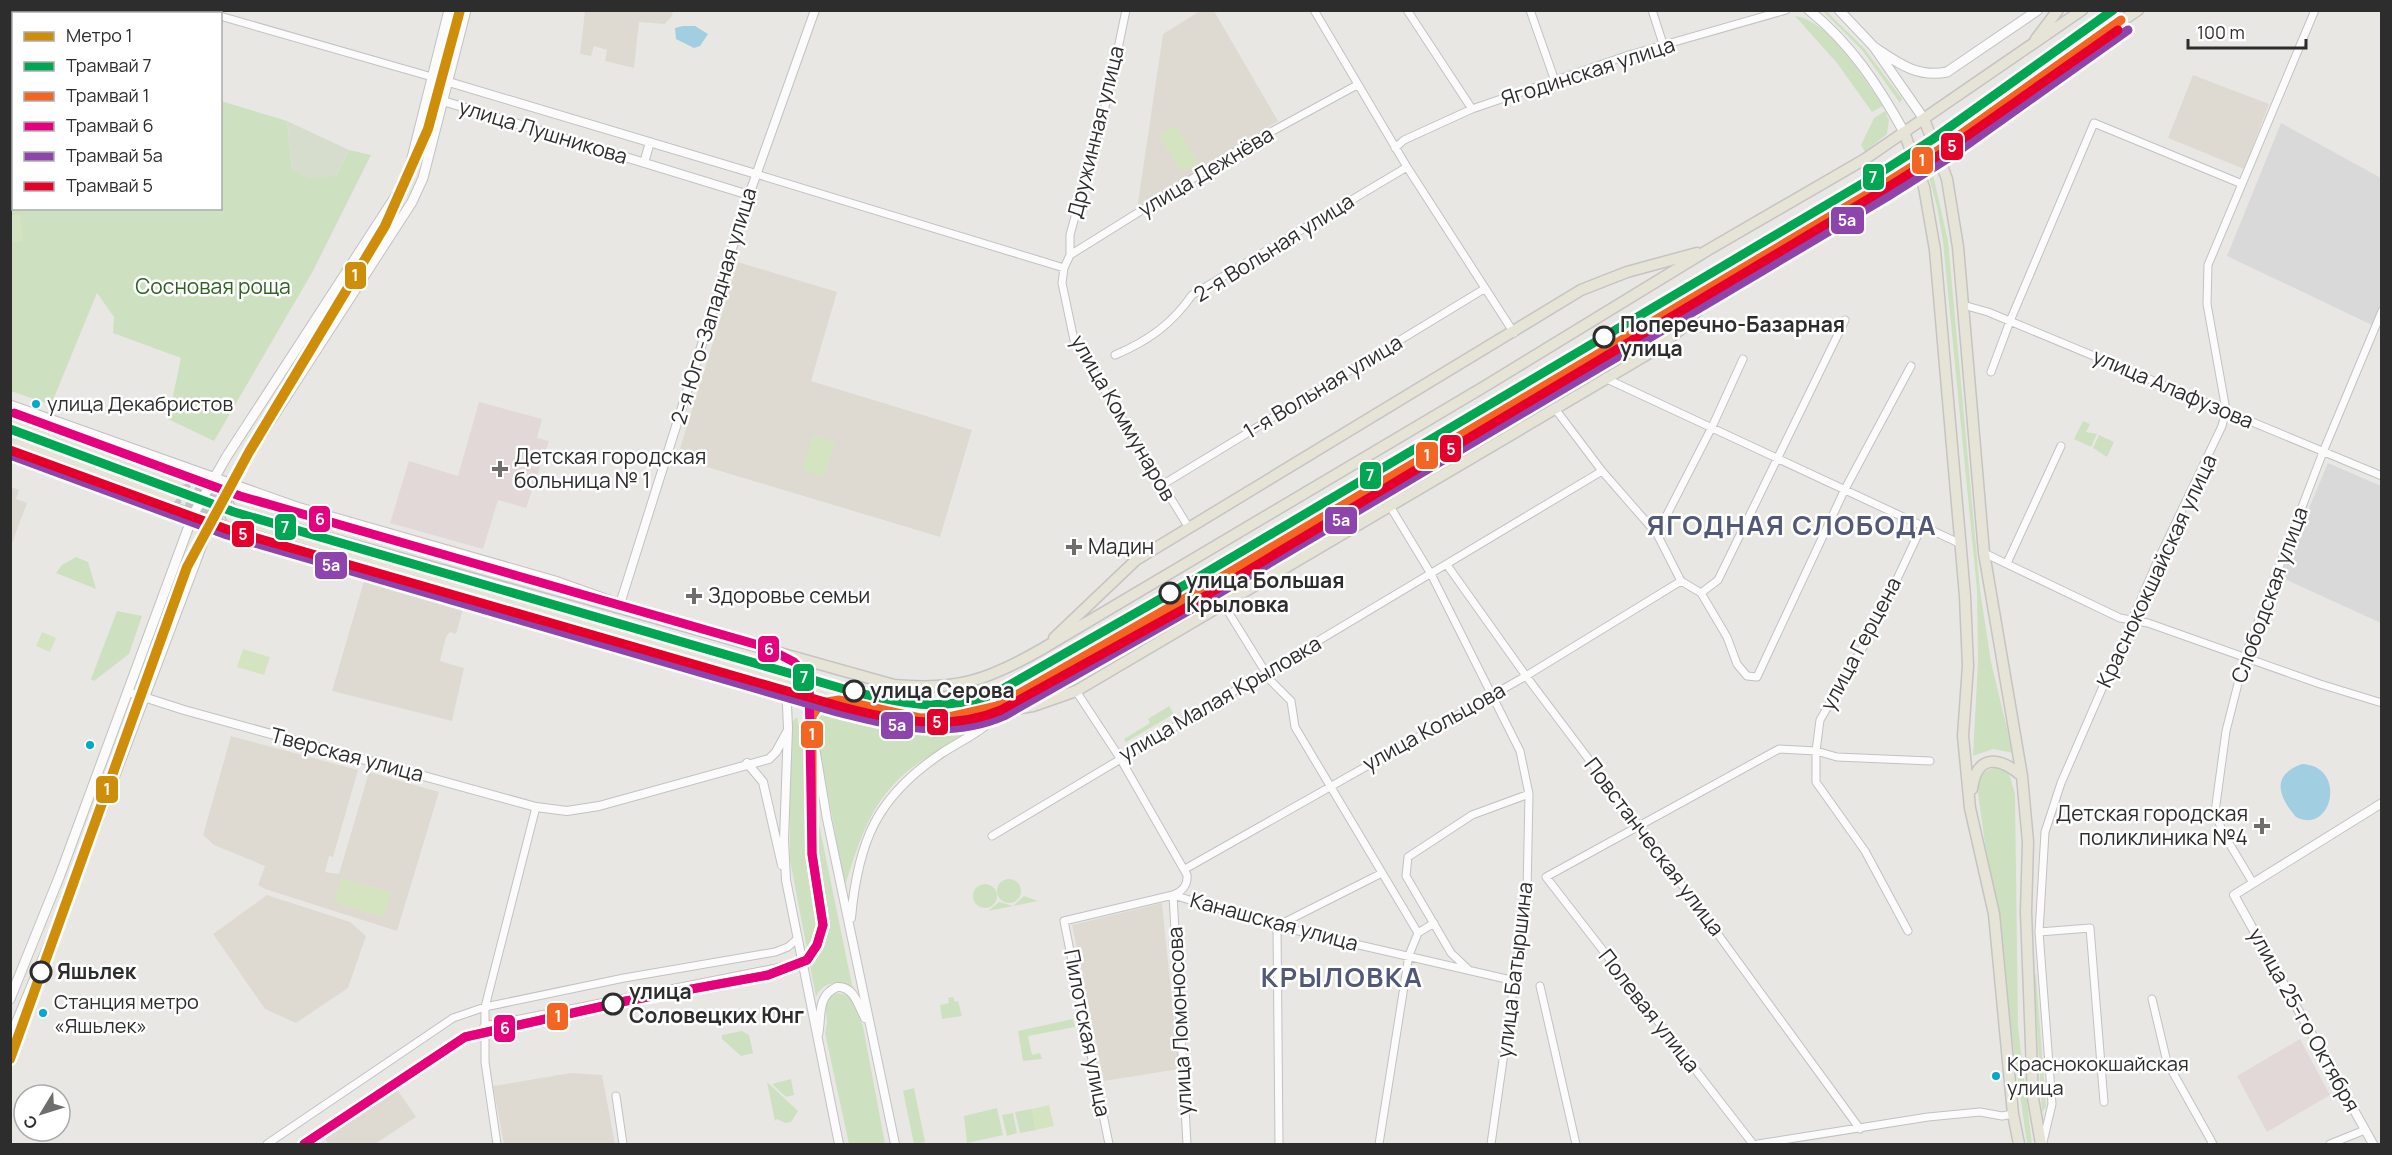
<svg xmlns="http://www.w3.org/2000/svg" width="2392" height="1155" font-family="Manrope,sans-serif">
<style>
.industrial{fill:#dad9da}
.education{fill:#dfdad1}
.medical{fill:#e2d8d7}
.green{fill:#cde1c1}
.cemetery{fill:#d6ddcd}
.pitch{fill:#d5e4c0}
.water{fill:#a1cee1}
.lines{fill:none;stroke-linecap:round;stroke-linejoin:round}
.primary-tunnel{stroke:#c3c2bf;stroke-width:10;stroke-dasharray:10 5;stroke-linecap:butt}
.minor-casing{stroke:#c2c2c2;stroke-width:9}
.tertiary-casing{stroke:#c2c2c2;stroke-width:10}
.secondary-casing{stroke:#c2c2c2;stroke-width:11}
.primary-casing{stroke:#c5c4c3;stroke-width:13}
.minor{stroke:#fcfbfb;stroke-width:7}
.tertiary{stroke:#fcfbfb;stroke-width:8}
.secondary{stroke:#fcfbfb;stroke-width:9}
.primary{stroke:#e6e3d7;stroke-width:10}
.tram-1-casing{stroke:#fff;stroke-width:14}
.tram-2-casing{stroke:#fff;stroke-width:14}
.tram-3-casing{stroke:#fff;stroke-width:14}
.tram-4-casing{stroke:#fff;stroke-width:14}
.tram-5-casing{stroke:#fff;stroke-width:14}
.tram-1{stroke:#00a651;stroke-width:9}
.tram-2{stroke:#f26522;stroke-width:9}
.tram-3{stroke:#e5007d;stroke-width:9}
.tram-4{stroke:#8e44ad;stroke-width:9}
.tram-5{stroke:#e4002b;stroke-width:9}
.metro-1-casing{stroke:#fff;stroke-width:15}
.metro-1{stroke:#cf8e09;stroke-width:10}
.stop-dot{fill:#fff;stroke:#2d2d2d;stroke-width:3}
.bus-dot{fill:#00a9ce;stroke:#fff;stroke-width:2}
.poi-dot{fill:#6f6e6d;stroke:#fff;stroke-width:2}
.labels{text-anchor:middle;stroke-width:5;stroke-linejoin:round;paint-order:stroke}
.bus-label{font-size:20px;fill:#2d2d2d;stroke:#fff;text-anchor:start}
.street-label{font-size:21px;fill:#2d2d2d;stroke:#fff}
.park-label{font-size:21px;fill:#2f6225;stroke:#fff}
.stop-label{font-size:21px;font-weight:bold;fill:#2d2d2d;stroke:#fff;text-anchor:start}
.poi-label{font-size:21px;fill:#2d2d2d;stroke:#fff;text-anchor:start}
.district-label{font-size:27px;font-weight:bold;letter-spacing:1.5px;fill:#525878;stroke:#fff}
.line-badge{stroke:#fff;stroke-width:2}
.badge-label{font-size:16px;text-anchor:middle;font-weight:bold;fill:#fff}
</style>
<rect width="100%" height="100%" fill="#e9e7e4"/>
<path class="industrial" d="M2281,123L2381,178V316L2372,325L2227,256Z
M2328,463L2381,486V623L2280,577Z"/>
<path class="education" d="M585,11V10L673,11L672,16L665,24L639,22L634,68L605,61L607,50L594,46L591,56L580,54Z
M1200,11H1214L1278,121L1137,209L1163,34Z
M2193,75L2269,104L2244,169L2168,138Z
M738,262L837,292L811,381L972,430L940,537L677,458Z
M11,487L19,490L16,499L27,503L11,546Z
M364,581L463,609L456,634L450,632L446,637L440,661L464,668L452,721L332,691Z
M231,736L358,770L333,857L329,856L325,872L339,874L369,772L439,792L397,931L265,889L258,885L265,866L214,845L203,835Z
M267,895L350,922L366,936L348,988L296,1023L265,1009L213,934Z
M1162,903L1179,1069L1104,1081L1072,925Z
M571,1073L602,1075L615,1144H504L493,1086Z
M394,1085L416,1117L375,1144H329L325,1139Z"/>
<path class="medical" d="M479,402L542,419L537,438L549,441L526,508L498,500L483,549L390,523L409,461L458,476Z
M2300,1039L2330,1095L2267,1132L2237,1076Z"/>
<path class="green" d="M1823,11H1826L1864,48L1902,99L1900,103L1862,50Z
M1795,16C1829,20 1865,80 1883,106L1872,112L1837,63Z
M13,97L14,208H220L221,101L287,121L292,170L336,176L349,150L371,155L313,271L214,441L168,419L181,358L113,333L114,317L97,293L51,405L11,391V98Z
M1885,111L1889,120L1887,134L1865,152L1861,145L1874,118Z
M1931,166L1948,241L1980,590L1991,662L2013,753L1993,749L1973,756L1978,661L1977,590L1943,242L1937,207L1928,173L1927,167Z
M2083,421L2090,424L2086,432L2097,434L2091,447L2074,439Z
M2099,435L2114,442L2107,457L2093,448Z
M76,557L88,562L96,589L56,573L62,565Z
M117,611L142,616L129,654L94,681L91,679Z
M820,702L843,707L870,719L869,724L909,736L916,732L968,726L971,729C953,743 932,753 913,767C871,799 860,839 845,886L812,708Z
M1169,706L1174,714L1126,742L1124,739L1150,723L1148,719Z
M797,717L853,990C838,981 824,980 816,997L790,860V724Z
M1996,768L2009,773L2015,794L2018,1027L2032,1144H2027L1978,794C1979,779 1979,771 1996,768Z
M997 891a12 12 0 1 1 24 0a12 12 0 1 1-24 0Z
M973 896a12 12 0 1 1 24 0a12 12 0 1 1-24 0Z
M1024,896L1038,901L988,911L999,902L1013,906Z
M2034,975H2036L2046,1107L2042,1112Z
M835,993L849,995L863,1026L885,1144H849L825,1033L827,1023L825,1000Z
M953,997L955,1002L958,1001L962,1016L942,1019L940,1005L949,1003L948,998Z
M1073,1019L1075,1027L1028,1036L1032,1055L1040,1053L1042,1059L1023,1061L1018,1031Z
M742,1031L749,1035L753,1053L741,1056L722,1039V1035Z
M791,1079L794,1095L786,1097L772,1084Z
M767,1082L798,1111L791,1122L785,1123L777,1119L775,1121Z
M914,1088L925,1142L914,1144L903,1091Z
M997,1108L1003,1135L967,1143L964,1116Z
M1032,1109L1036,1130L1020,1133L1015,1112Z
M1013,1113L1017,1133L1007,1136L1002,1115Z"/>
<path class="cemetery" d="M287,121L349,150L336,176L310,179L292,170Z"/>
<path class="pitch" d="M1172,127L1177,128L1197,160L1196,164L1181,171L1160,137L1162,132Z
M11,215H20L23,241L11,242Z
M813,435L835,442L824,477L802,470Z
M42,632L56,638L50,652L36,646Z
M243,649L270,657L264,675L237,667Z
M341,878L391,892L384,917L334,903Z
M1049,1105L1054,1126L1036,1130L1032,1109Z"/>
<path class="water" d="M683,26H695L708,34L700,46L694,48L676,39L675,28Z
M2302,764C2348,766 2332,836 2296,817C2278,796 2271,775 2302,764Z"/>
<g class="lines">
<path class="primary-tunnel" d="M182,480L239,501
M172,497L231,517"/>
<defs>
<path id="minor" d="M203,10L213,14
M1314,10L1407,167L1514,333
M1407,10L1472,109
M1530,10L1555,81
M1652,10L1664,47
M220,16L432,77
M1395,148L1404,140L1472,109L1629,55L1786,10
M756,174L1064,268
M1070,255V235L1109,92L1126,10
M1963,305L1988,312L2382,476
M1115,355C1148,341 1172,324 1192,295L1407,167
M1991,372L2010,321L2094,123L2242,184
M1607,379L1961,544
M1556,410L1602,471L1657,534L1681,581L1701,593L1727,637L1737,664L1747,676L1757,677L1845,489L1911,366
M1162,485L1484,289
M1391,508L1431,574L1520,751L1529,794L1527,892L1491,1144
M1189,528L1074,340L1062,283L1064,268L1070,255L1245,146L1357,85
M1657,534L1712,427L1743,359
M1984,553L2120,618L2148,623L2320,684L2382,703
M2007,563L2061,446
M1447,565L1526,676L1639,826L1860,1129
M1701,593L1718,580L1845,320
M1224,605L1271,681L1291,701L1295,727L1418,933
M1076,691L1120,758L1187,875C1188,885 1182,892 1173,895L1187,1144
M992,836L1602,471
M1185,869L1526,676L1681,581
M2253,883L2223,833L2215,812L2226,731L2245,656L2323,452L2382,311
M1908,931L1865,851L1816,782V751L1820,720L1873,630L1922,526
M2039,932L2090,928L2104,1102
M1469,970L1451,953L1406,876L1408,857L1472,815L1529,794
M1540,986L1576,1144
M2152,999L2167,1062L2213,1144
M484,1026L801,963
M616,1096L623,1144
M2043,1142L2052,1104L2039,932L2045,832L2061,783L2158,560L2222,426L2226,410L2207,304L2208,265L2315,10
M267,1144L453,1018L485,1007L624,978L775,952L788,947L797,939
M497,1144L485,1062V1007L536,807
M1109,1144L1064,921L1173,895L1277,926L1515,981
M1279,1144L1277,926L1382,873
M1379,1144L1409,955L1418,933L1434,923
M1753,1144L1546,877L1779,749L1816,751L1837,757L1930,761
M1758,1144L1928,1117L1980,1112L2002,1116L2013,1114
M2330,1144L2365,1130"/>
<path id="tertiary" d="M432,77L443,101L749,195
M432,77L756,174
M644,163L650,142
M620,604L749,195L815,10
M794,658L805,688L827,819L895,1144
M794,658L786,672V683L788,728L784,840L786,880L839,1144
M128,692L184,710L536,807L567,811L599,806L769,759L776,752L787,732
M747,763L763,782L782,865
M851,918C858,842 876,797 942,753C962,740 985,730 1001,711
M818,1035C822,1017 816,996 837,987C854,986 858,1005 865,1018
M2373,1144L2234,895L2382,803"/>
<path id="secondary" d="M1809,10C1851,44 1878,85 1904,132
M1839,10L1874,47L1924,119
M1874,47C1898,63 1917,78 1947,72L2038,10
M10,405L297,507L555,581L617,603
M10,448L223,525L610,639L658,649
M10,999L60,875L193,515L227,456L399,191L410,166L449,10
M10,1038L74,884L211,521L242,465L412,202L423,178L466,10"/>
<path id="primary" d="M2036,39L2058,10
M1924,119L1947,179L1958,247L1984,553L2022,776L2028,842L2026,912L2033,1098L2041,1144
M1904,132L1924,187L1935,250L1965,596L1968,666L1963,736L1970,808L1994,914L2013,1114L2019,1144
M10,417L182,480
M10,439L172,497
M239,501L894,685C957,691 988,680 1042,649L1487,385L1708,250L1865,159L2082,10
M231,517L890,713L921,719L952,720L1033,706L1076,691L1648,354L1681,329L1726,278
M1054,638L1136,560L1581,290L1627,272L1697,253
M1007,708L1917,161L2138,10
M1972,789C1977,753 2000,757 2022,776"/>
</defs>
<use href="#minor" class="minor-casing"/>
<use href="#tertiary" class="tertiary-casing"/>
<use href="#secondary" class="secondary-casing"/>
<use href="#primary" class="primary-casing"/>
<use href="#minor" class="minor"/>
<use href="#tertiary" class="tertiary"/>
<use href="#secondary" class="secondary"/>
<use href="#primary" class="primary"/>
<defs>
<path id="tram-1" d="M10,429L234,512L844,689C900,703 935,713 992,695L1197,578L1875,176L1933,139L2113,10"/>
<path id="tram-2" d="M304,1144L465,1037L626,1001L768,975L807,960L817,945L823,925L812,854V716L821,703L839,700L920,718L953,716L997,706L1203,588L1881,186L1940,149L2121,20"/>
<path id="tram-3" d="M14,413L240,496L765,647L794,662L809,678L812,854L823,925L817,945L807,960L768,975L626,1001L465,1037L304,1144"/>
<path id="tram-4" d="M10,455L227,535L837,712C893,726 949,740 1004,716L1209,599L1887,197L1947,159L2128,30"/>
<path id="tram-5" d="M10,450L229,530L839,706C891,720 949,732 1001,710L1180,611L1883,190L1944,152L2118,30"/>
</defs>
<use href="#tram-1" class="tram-1-casing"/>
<use href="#tram-2" class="tram-2-casing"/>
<use href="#tram-3" class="tram-3-casing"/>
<use href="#tram-4" class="tram-4-casing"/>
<use href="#tram-5" class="tram-5-casing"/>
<use href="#tram-1" class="tram-1"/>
<use href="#tram-2" class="tram-2"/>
<use href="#tram-3" class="tram-3"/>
<use href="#tram-4" class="tram-4"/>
<use href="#tram-5" class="tram-5"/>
<defs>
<path id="metro-1" d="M10,1059L187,567L249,452L385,226L428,129L460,10"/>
</defs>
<use href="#metro-1" class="metro-1-casing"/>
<use href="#metro-1" class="metro-1"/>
</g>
<g class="stop-dot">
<circle cx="1604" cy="337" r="10"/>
<circle cx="1170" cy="593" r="10"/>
<circle cx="854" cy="691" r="10"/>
<circle cx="41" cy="972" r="10"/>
<circle cx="613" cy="1004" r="10"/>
</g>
<g class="bus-dot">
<circle cx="36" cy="404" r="5"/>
<circle cx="90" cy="745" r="5"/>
<circle cx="43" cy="1013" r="5"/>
<circle cx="1996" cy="1076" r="5"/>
</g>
<g class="poi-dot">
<path d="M497 460h6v6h6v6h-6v6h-6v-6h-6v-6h6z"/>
<path d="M1071 538h6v6h6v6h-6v6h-6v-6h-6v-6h6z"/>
<path d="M691 587h6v6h6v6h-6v6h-6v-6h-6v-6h6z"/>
<path d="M2259 817h6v6h6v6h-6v6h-6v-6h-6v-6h6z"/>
</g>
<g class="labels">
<g class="bus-label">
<text x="47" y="411">улица Декабристов</text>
<text x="54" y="1009">Станция метро<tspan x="54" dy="24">«Яшьлек»</tspan></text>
<text x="2007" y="1071">Краснококшайская<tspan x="2007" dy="24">улица</tspan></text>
</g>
<g class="street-label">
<text transform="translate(1588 72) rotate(-18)" y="7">Ягодинская улица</text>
<text transform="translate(543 132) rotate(17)" y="7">улица Лушникова</text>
<text transform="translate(1096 132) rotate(-76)" y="7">Дружинная улица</text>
<text transform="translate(1206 172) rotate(-31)" y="7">улица Дежнёва</text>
<text transform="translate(1274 248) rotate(-32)" y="7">2-я Вольная улица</text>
<text transform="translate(714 306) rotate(-73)" y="7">2-я Юго-Западная улица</text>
<text transform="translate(1323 387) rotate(-31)" y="7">1-я Вольная улица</text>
<text transform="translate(2173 389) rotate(23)" y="7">улица Алафузова</text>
<text transform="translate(1123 418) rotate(60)" y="7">улица Коммунаров</text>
<text transform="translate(2157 571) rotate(-65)" y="7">Краснококшайская улица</text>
<text transform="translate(2270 595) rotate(-70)" y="7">Слободская улица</text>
<text transform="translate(1861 644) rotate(-62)" y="7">улица Герцена</text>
<text transform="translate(1220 699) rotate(-30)" y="7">улица Малая Крыловка</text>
<text transform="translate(1434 727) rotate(-29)" y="7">улица Кольцова</text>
<text transform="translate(347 755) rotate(15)" y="7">Тверская улица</text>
<text transform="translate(1654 847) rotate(53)" y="7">Повстанческая улица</text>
<text transform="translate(1274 922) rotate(15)" y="7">Канашская улица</text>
<text transform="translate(1515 970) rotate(-83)" y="7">улица Батыршина</text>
<text transform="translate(1649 1011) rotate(52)" y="7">Полевая улица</text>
<text transform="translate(2304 1020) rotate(61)" y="7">улица 25-го Октября</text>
<text transform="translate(1180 1021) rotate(-93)" y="7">улица Ломоносова</text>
<text transform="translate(1087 1033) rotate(79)" y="7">Пилотская улица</text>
</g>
<g class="park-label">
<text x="213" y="294">Сосновая роща</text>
</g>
<g class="stop-label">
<text x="1620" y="332">Поперечно-Базарная<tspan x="1620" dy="24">улица</tspan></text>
<text x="1186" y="588">улица Большая<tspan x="1186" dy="24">Крыловка</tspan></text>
<text x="870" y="698">улица Серова</text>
<text x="57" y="979">Яшьлек</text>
<text x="629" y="999">улица<tspan x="629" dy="24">Соловецких Юнг</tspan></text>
</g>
<g class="poi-label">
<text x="514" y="464">Детская городская<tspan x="514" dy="24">больница № 1</tspan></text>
<text x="1088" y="554">Мадин</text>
<text x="708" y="603">Здоровье семьи</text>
<text x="2248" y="821" text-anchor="end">Детская городская<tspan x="2248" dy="24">поликлиника №4</tspan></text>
</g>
<g class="district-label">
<text x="1792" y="535">ЯГОДНАЯ СЛОБОДА</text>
<text x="1342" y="987">КРЫЛОВКА</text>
</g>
</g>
<g class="line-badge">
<rect x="1940" y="132" width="24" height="29" rx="6" fill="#e4002b"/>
<rect x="1911" y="146" width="23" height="29" rx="6" fill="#f26522"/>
<rect x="1862" y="163" width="23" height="28" rx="6" fill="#00a651"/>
<rect x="1830" y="206" width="35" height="29" rx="6" fill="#8e44ad"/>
<rect x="344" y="261" width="23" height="29" rx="6" fill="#cf8e09"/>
<rect x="1439" y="434" width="23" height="29" rx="6" fill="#e4002b"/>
<rect x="1415" y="441" width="24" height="29" rx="6" fill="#f26522"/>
<rect x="1359" y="461" width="23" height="29" rx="6" fill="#00a651"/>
<rect x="308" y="505" width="23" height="28" rx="6" fill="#e5007d"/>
<rect x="1324" y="506" width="34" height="29" rx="6" fill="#8e44ad"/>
<rect x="274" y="513" width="23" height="28" rx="6" fill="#00a651"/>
<rect x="231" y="520" width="24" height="28" rx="6" fill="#e4002b"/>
<rect x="314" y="551" width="34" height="29" rx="6" fill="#8e44ad"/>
<rect x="757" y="635" width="23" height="28" rx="6" fill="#e5007d"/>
<rect x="792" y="663" width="23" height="29" rx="6" fill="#00a651"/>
<rect x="926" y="708" width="23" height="28" rx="6" fill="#e4002b"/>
<rect x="880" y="711" width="34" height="29" rx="6" fill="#8e44ad"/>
<rect x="800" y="720" width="24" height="29" rx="6" fill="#f26522"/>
<rect x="95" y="775" width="24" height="29" rx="6" fill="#cf8e09"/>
<rect x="546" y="1002" width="23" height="29" rx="6" fill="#f26522"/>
<rect x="493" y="1014" width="23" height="29" rx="6" fill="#e5007d"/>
</g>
<g class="badge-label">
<text x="1952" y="152">5</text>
<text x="1922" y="166">1</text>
<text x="1873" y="183">7</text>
<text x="1847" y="226">5а</text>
<text x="355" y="281">1</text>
<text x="1451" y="455">5</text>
<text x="1427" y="461">1</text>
<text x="1370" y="481">7</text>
<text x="320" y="525">6</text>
<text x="1341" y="526">5а</text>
<text x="285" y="533">7</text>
<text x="243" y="540">5</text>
<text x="331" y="571">5а</text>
<text x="769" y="655">6</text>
<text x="804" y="683">7</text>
<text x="937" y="728">5</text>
<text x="897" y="731">5а</text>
<text x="812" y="740">1</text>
<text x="107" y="795">1</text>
<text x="558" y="1022">1</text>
<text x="505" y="1034">6</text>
</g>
<rect width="2392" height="1155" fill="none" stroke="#2d2d2d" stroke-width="24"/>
<rect x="12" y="12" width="210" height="198" fill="#ffffff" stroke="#ababab" stroke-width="1.5"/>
<rect x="24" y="32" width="30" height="9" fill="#cf8e09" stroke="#ababab" stroke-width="1.5"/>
<text x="66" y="42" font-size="18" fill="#2d2d2d">Метро 1</text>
<rect x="24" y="62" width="30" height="9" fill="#00a651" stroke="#ababab" stroke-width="1.5"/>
<text x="66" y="72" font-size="18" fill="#2d2d2d">Трамвай 7</text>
<rect x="24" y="92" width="30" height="9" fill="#f26522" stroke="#ababab" stroke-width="1.5"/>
<text x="66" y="102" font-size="18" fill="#2d2d2d">Трамвай 1</text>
<rect x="24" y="122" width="30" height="9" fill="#e5007d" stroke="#ababab" stroke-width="1.5"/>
<text x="66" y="132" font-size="18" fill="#2d2d2d">Трамвай 6</text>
<rect x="24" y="152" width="30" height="9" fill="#8e44ad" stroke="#ababab" stroke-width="1.5"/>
<text x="66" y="162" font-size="18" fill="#2d2d2d">Трамвай 5а</text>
<rect x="24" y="182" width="30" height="9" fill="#e4002b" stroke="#ababab" stroke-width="1.5"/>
<text x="66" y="192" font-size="18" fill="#2d2d2d">Трамвай 5</text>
<g transform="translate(42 1113) rotate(232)"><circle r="28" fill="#ffffff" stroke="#ababab" stroke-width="1.5"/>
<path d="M0-4.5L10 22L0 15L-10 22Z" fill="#6f6e6d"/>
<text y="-9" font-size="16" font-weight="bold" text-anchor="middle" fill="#2d2d2d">С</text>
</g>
<path d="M2188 39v9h118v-9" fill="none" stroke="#2d2d2d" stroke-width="3"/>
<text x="2197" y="39" font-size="18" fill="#2d2d2d" stroke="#ffffff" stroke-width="4.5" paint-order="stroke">100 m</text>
</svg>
